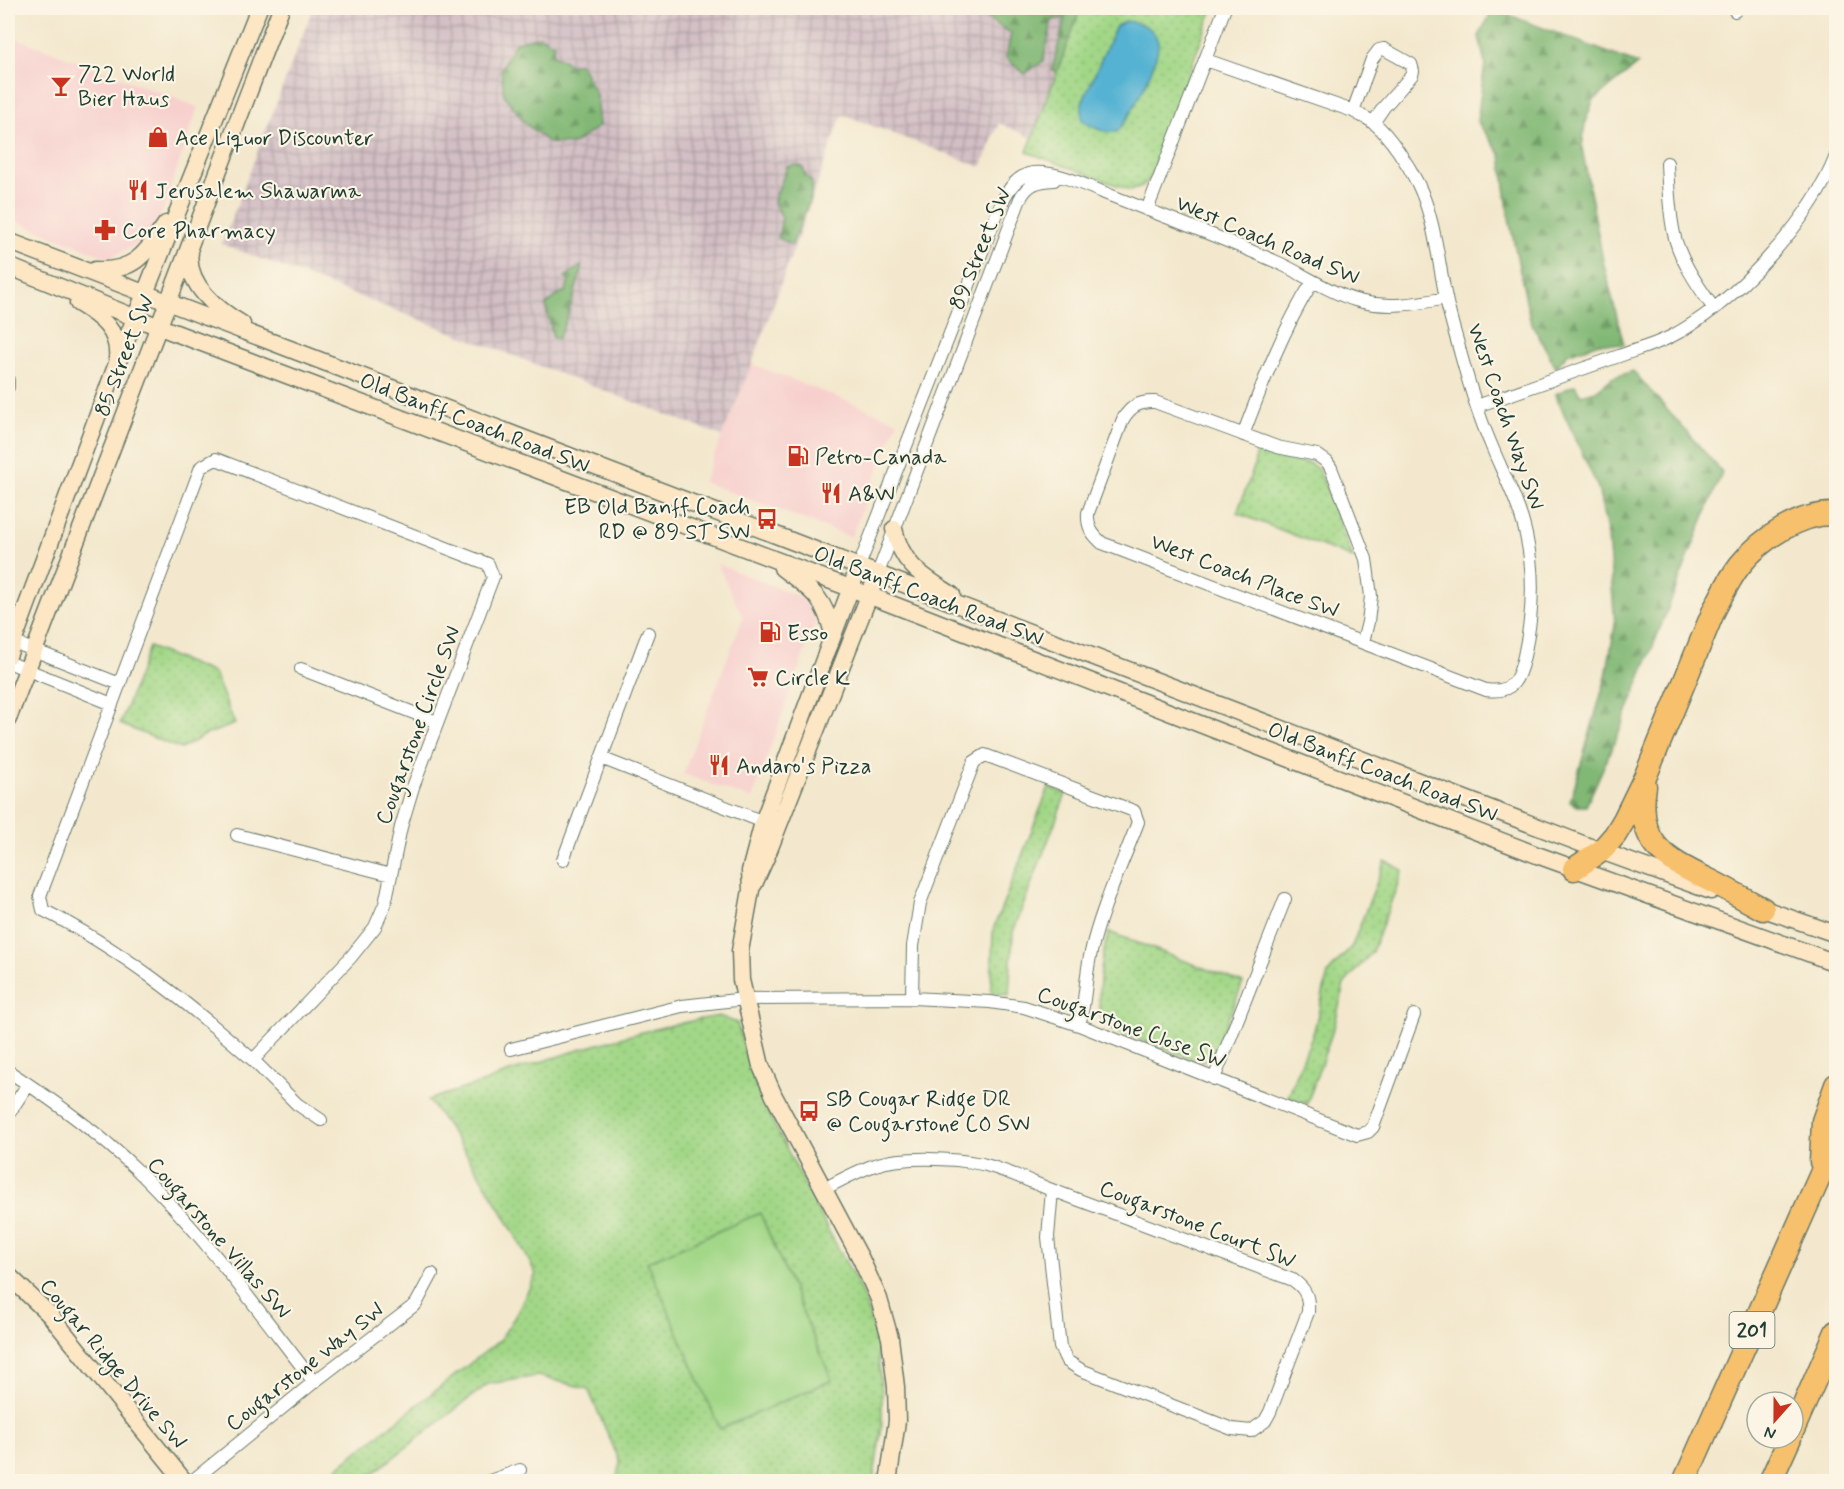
<svg xmlns="http://www.w3.org/2000/svg" width="1844" height="1489" font-family="Mynerve,sans-serif">
<style>
.built{fill:#f7d0ce}
.industrial{fill:url(#industrial-grid)}
.forest{fill:url(#forest-firs);stroke:#507a54;stroke-width:1.5}
.park{fill:url(#park-dots);stroke:#608a5e;stroke-width:1.5}
.garden{fill:#a2d787;stroke:#608a5e;stroke-width:1.5}
.water{fill:#55b2d3;stroke:#3a7884;stroke-width:1.5}
.lines{fill:none;stroke-linecap:round;stroke-linejoin:round}
.street-casing{stroke:#69796a;stroke-width:14}
.secondary-casing{stroke:#69796a;stroke-width:19}
.highway-casing{stroke:#69796a;stroke-width:25}
.street{stroke:#fff;stroke-width:12}
.secondary{stroke:#fce6c4;stroke-width:16}
.highway{stroke:#f7c06c;stroke-width:22}
.labels{text-anchor:middle;stroke-width:4.5;stroke-linejoin:round;paint-order:stroke}
.shield{fill:#fcf5e5;stroke:#617469;stroke-width:1.5}
.shield-label{font-size:21px;font-weight:bold;fill:#1f3d34}
.poi-label{font-size:22px;fill:#1f3d34;stroke:#fcf5e5;text-anchor:start}
.street-label{font-size:22px;fill:#1f3d34;stroke:#fcf5e5}
</style>
<defs>
<pattern id="industrial-grid" width="8" height="8" patternUnits="userSpaceOnUse" patternTransform="scale(1.5)"><rect width="8" height="8" fill="#d2bec4"/><path d="M0 4h8M4 0v8" fill="none" stroke="#aa9ca0"/></pattern>
<pattern id="forest-firs" width="22" height="20" patternUnits="userSpaceOnUse" patternTransform="scale(1.5)"><rect width="22" height="20" fill="#81b874"/><path d="M5 1l3.5 6h-7zM16 11l3.5 6h-7z" fill="#699760"/></pattern>
<pattern id="park-dots" width="8" height="8" patternUnits="userSpaceOnUse" patternTransform="scale(1.5)"><rect width="8" height="8" fill="#a2d787"/><path d="M2 2h.1M6 6h.1" fill="none" stroke="#8bb975" stroke-width="1.8" stroke-linecap="round"/></pattern>
</defs>
<rect width="100%" height="100%" fill="#fcf5e5"/>
<filter id="ink" filterUnits="userSpaceOnUse"><feTurbulence type="fractalNoise" baseFrequency=".0167" numOctaves="2"/><feDisplacementMap in="SourceGraphic" scale="12" xChannelSelector="R" yChannelSelector="G"/><feConvolveMatrix kernelMatrix="1 2 1 2 8 2 1 2 1" color-interpolation-filters="sRGB"/></filter>
<filter id="wash" filterUnits="userSpaceOnUse"><feTurbulence type="fractalNoise" baseFrequency=".008" numOctaves="4" result="noise"/><feDisplacementMap in="SourceGraphic" scale="24" xChannelSelector="R" yChannelSelector="G"/><feGaussianBlur stdDeviation="1.35" result="paint"/><feColorMatrix in="noise" values="0 0 0 0 0 0 0 0 0 0 0 0 0 0 0 0 0 1.4 0 .05"/><feComposite in="paint" operator="in"/></filter>
<g filter="url(#wash)">
<rect width="100%" height="100%" fill="#f3e8cd"/>
<path class="built" d="M8,35L198,107L160,219L142,242L109,258L8,218Z
M752,364L898,421L851,537L703,482Z
M717,564L803,598L816,620L752,799L683,774L743,617Z"/>
<path class="industrial" d="M313,8H1081L1032,138L999,123L981,167L844,115L841,118L752,364L722,436L222,244Z"/>
<path class="forest" d="M987,8H1081L1057,72L1052,70L1065,18L1052,20L1043,61L1025,74L1006,58L1011,33L987,18Z
M1493,9L1638,64L1593,101L1585,123L1582,148L1603,261L1624,345L1599,343L1567,354L1556,368L1530,320L1509,218L1501,155L1477,121L1485,64L1479,36Z
M540,36L554,44L553,55L570,64H581L596,95L599,126L573,144L549,143L525,123L504,95L501,69L516,42Z
M794,165L803,167L805,175L812,182L811,197L792,245L778,238L782,218L774,201L787,167Z
M581,266L582,269C574,293 569,317 558,339L553,338L546,305L562,292H565L569,281L565,277Z
M1633,371L1722,472L1617,737L1586,806H1577L1570,802L1606,677L1615,625L1608,536L1598,488L1555,394L1575,385L1581,395L1596,391L1612,378Z"/>
<path class="park" d="M1081,8H1213L1149,180L1142,186L1130,190L1027,152Z
M1256,451L1273,458L1309,463L1319,470L1353,558L1237,513L1254,467Z
M149,647L214,673L235,724L205,735L181,749L120,724Z
M1049,787L1066,794L1013,932L1009,995L991,992L993,930Z
M1385,861L1403,870L1372,952L1344,984L1335,1024L1307,1104L1288,1097L1314,1031L1328,973L1352,946Z
M1109,932L1243,983L1213,1056L1204,1061H1198L1111,1030L1112,1026L1102,1020C1095,1001 1102,952 1109,932Z
M719,1016L737,1023L755,1084L767,1110L827,1228L858,1284L866,1305L876,1339L882,1392V1426L873,1481H616L620,1462L588,1389L538,1376L488,1384L363,1481L319,1482L500,1340L517,1313L536,1274C504,1212 470,1155 428,1100L488,1081L501,1075C573,1051 644,1028 719,1016Z"/>
<path class="garden" d="M760,1213L832,1380L720,1429L647,1262Z"/>
<path class="water" d="M1126,21C1139,23 1152,25 1157,39C1164,54 1129,121 1117,132C1103,133 1092,128 1082,120V103L1116,26Z"/>
</g>
<g filter="url(#ink)">
<g class="lines">
<defs>
<path id="street" d="M1735,11L1736,8
M1206,60L1353,111C1359,115 1367,118 1373,122C1390,136 1408,164 1418,184C1435,219 1438,261 1446,298C1450,318 1456,336 1461,355C1469,384 1478,414 1490,442C1502,472 1519,502 1526,535C1535,575 1533,616 1524,656C1519,679 1513,694 1486,690L1102,543C1092,534 1087,527 1088,513L1123,419C1131,406 1140,401 1155,402L1277,447L1317,455L1327,462L1331,468L1366,559L1371,596L1368,622L1363,642
M1353,111L1372,59L1379,50L1384,49L1411,64L1413,71L1412,75L1384,107L1373,123
M1667,163C1668,187 1669,211 1674,234C1680,261 1699,287 1714,309
M1147,210L1225,8
M8,380V387
M1477,406C1524,389 1572,373 1619,356C1635,350 1654,345 1670,337C1732,306 1811,221 1836,156
M1243,435C1263,382 1283,329 1313,281
M216,459L488,564L493,577L413,787L401,827L385,904L375,927L351,957L253,1060C188,1003 121,949 43,910L40,896L201,467Z
M859,566L998,211C1005,195 1014,176 1033,173C1056,170 1091,188 1112,196C1168,218 1226,239 1281,264C1306,276 1329,292 1355,300C1385,309 1417,304 1446,298
M878,573L1020,199C1028,183 1038,181 1054,180
M13,642L120,684
M8,662L112,704
M301,669L437,722
M601,758L771,825
M237,835L391,875
M563,860L648,633
M912,998L913,946L920,903L974,762L985,755L1134,811L1138,822C1122,865 1101,908 1091,952C1085,976 1086,1001 1079,1025
M511,1049L682,1006L745,999L912,998L990,1002L1024,1007L1079,1025L1357,1135L1368,1132L1373,1127L1414,1015
M253,1060L297,1104L321,1120
M8,1071C53,1100 96,1131 135,1168C202,1232 257,1309 314,1382
M1214,1079L1285,899
M8,1115L28,1084
M824,1189C841,1180 857,1171 875,1165C903,1156 953,1158 982,1164C1006,1170 1029,1181 1052,1190L1048,1237L1060,1347L1067,1361L1081,1370L1232,1429L1251,1431L1265,1421L1270,1412L1308,1312C1309,1297 1306,1289 1293,1280L1052,1190
M191,1482L314,1382L416,1304L432,1274
M487,1482L520,1470"/>
<path id="secondary" d="M8,241L1601,851L1711,891
M190,252C185,284 218,310 242,324
M8,266L136,318L850,588L1537,855L1836,963
M95,270C135,272 145,254 166,224
M78,303C100,316 120,331 117,359
M894,529C902,566 923,576 952,595
M859,566L763,822L750,871L751,890L740,951L741,980L761,1066L774,1096L861,1259L879,1299L890,1338L896,1387L897,1421L888,1482
M782,568C812,591 824,596 833,634
M8,656L116,366L259,8
M8,719L281,8
M754,884L767,855L878,573
M1752,905L1836,934
M8,1275L50,1315L185,1482"/>
<path id="highway" d="M1645,786C1636,843 1663,858 1709,880C1727,889 1745,899 1763,909
M1574,869L1601,851L1615,835L1624,820L1646,775L1714,610C1722,595 1729,579 1740,565C1762,538 1801,512 1836,514
M1821,1162L1823,1121L1836,1085
M1793,1430L1836,1332
M1684,1482L1836,1140
M1770,1482L1790,1438"/>
</defs>
<use href="#street" class="street-casing"/>
<use href="#secondary" class="secondary-casing"/>
<use href="#highway" class="highway-casing"/>
<use href="#street" class="street"/>
<use href="#secondary" class="secondary"/>
<use href="#highway" class="highway"/>
</g>
</g>
<defs>
<symbol id="bar-bare" viewBox="-9 -9 18 18"><path d="M-6-5H6L.8 .8V4.5H3.5V6h-7V4.5H-.8V.8Z" fill="#c8321e" stroke="#fcf5e5" stroke-width="2.5" paint-order="stroke"/></symbol>
<symbol id="shop-bare" viewBox="-9 -9 18 18"><path d="M-5-2.5h2.3a2.7 3.5 0 0 1 5.4 0H5L5.5 6h-11ZM-1.5-2.5h3a1.5 2.3 0 0 0-3 0Z" fill="#c8321e" stroke="#fcf5e5" stroke-width="2.5" paint-order="stroke"/></symbol>
<symbol id="restaurant-bare" viewBox="-9 -9 18 18"><path d="M-5-6h1v4h1v-4h1v4h1v-4h1v5L-1.5 .5V6h-2V.5L-5-1ZM5-6V6H3V1.5H1.5Q1.5-4 5-6Z" fill="#c8321e" stroke="#fcf5e5" stroke-width="2.5" paint-order="stroke"/></symbol>
<symbol id="pharmacy-bare" viewBox="-9 -9 18 18"><path d="M-2-6h4v4h4v4h-4v4h-4v-4h-4v-4h4Z" fill="#c8321e" stroke="#fcf5e5" stroke-width="2.5" paint-order="stroke"/></symbol>
<symbol id="fuel-bare" viewBox="-9 -9 18 18"><path d="M-5.5-6h7V0h2V4h1.3V-2.5L3-4.5l.8-.8L6-3V5H2.5V1h-1V6h-7ZM-4.2-4.7v3.2H.2V-4.7Z" fill="#c8321e" stroke="#fcf5e5" stroke-width="2.5" paint-order="stroke"/></symbol>
<symbol id="bus-bare" viewBox="-9 -9 18 18"><path d="M-5-6H5V4H4V6H2V4H-2V6H-4V4H-5ZM-3.5-4V0h7V-4ZM-3.5 1.2v1.5H-2V1.2ZM2 1.2v1.5H3.5V1.2Z" fill="#c8321e" stroke="#fcf5e5" stroke-width="2.5" paint-order="stroke"/></symbol>
<symbol id="supermarket-bare" viewBox="-9 -9 18 18"><path d="M-6-5.5h2.5l.6 2H6L4.5 2H-2.5L-4.4-4H-6ZM-1.5 3.2a1.3 1.3 0 1 0 .1 0ZM3 3.2a1.3 1.3 0 1 0 .1 0Z" fill="#c8321e" stroke="#fcf5e5" stroke-width="2.5" paint-order="stroke"/></symbol>
</defs>
<g fill-rule="evenodd">
<use href="#bar-bare" x="46" y="71" width="30" height="30"/>
<use href="#shop-bare" x="143" y="122" width="30" height="30"/>
<use href="#restaurant-bare" x="123" y="175" width="30" height="30"/>
<use href="#pharmacy-bare" x="90" y="215" width="30" height="30"/>
<use href="#fuel-bare" x="783" y="441" width="30" height="30"/>
<use href="#restaurant-bare" x="816" y="478" width="30" height="30"/>
<use href="#bus-bare" x="752" y="504" width="30" height="30"/>
<use href="#fuel-bare" x="755" y="617" width="30" height="30"/>
<use href="#supermarket-bare" x="743" y="662" width="30" height="30"/>
<use href="#restaurant-bare" x="704" y="750" width="30" height="30"/>
<use href="#bus-bare" x="794" y="1096" width="30" height="30"/>
</g>
<g class="labels">
<rect class="shield" x="1729.5" y="1312" width="45" height="36" rx="4.5"/>
<g class="shield-label">
<text x="1752" y="1337">201</text>
</g>
<g class="poi-label">
<text x="78" y="81">722 World<tspan x="78" dy="25">Bier Haus</tspan></text>
<text x="175" y="145">Ace Liquor Discounter</text>
<text x="155" y="198">Jerusalem Shawarma</text>
<text x="122" y="238">Core Pharmacy</text>
<text x="815" y="464">Petro-Canada</text>
<text x="848" y="501">A&amp;W</text>
<text x="750" y="514" text-anchor="end">EB Old Banff Coach<tspan x="750" dy="25">RD @ 89 ST SW</tspan></text>
<text x="787" y="640">Esso</text>
<text x="775" y="685">Circle K</text>
<text x="736" y="773">Andaro's Pizza</text>
<text x="826" y="1106">SB Cougar Ridge DR<tspan x="826" dy="25">@ Cougarstone CO SW</tspan></text>
</g>
<g class="street-label">
<text transform="translate(1268 239) rotate(23)" y="8">West Coach Road SW</text>
<text transform="translate(979 248) rotate(-68)" y="8">89 Street SW</text>
<text transform="translate(123 355) rotate(-69)" y="8">85 Street SW</text>
<text transform="translate(1507 416) rotate(71)" y="8">West Coach Way SW</text>
<text transform="translate(475 422) rotate(21)" y="8">Old Banff Coach Road SW</text>
<text transform="translate(1245 575) rotate(21)" y="8">West Coach Place SW</text>
<text transform="translate(929 595) rotate(21)" y="8">Old Banff Coach Road SW</text>
<text transform="translate(417 725) rotate(-70)" y="8">Cougarstone Circle SW</text>
<text transform="translate(1383 771) rotate(21)" y="8">Old Banff Coach Road SW</text>
<text transform="translate(1132 1026) rotate(20)" y="8">Cougarstone Close SW</text>
<text transform="translate(1198 1223) rotate(21)" y="8">Cougarstone Court SW</text>
<text transform="translate(220 1237) rotate(49)" y="8">Cougarstone Villas SW</text>
<text transform="translate(114 1363) rotate(50)" y="8">Cougar Ridge Drive SW</text>
<text transform="translate(304 1366) rotate(-38)" y="8">Cougarstone Way SW</text>
</g>
</g>
<rect width="1844" height="1489" fill="none" stroke="#fcf5e5" stroke-width="30"/>
<g transform="translate(1775 1420) rotate(201)"><circle r="28" fill="#fcf5e5" stroke="#a4ab9e" stroke-width="1.5"/>
<path d="M0-4.5L10 22L0 15L-10 22Z" fill="#c8321e"/>
<text y="-9" font-size="16" font-weight="bold" text-anchor="middle" fill="#1f3d34">N</text>
</g>
</svg>
